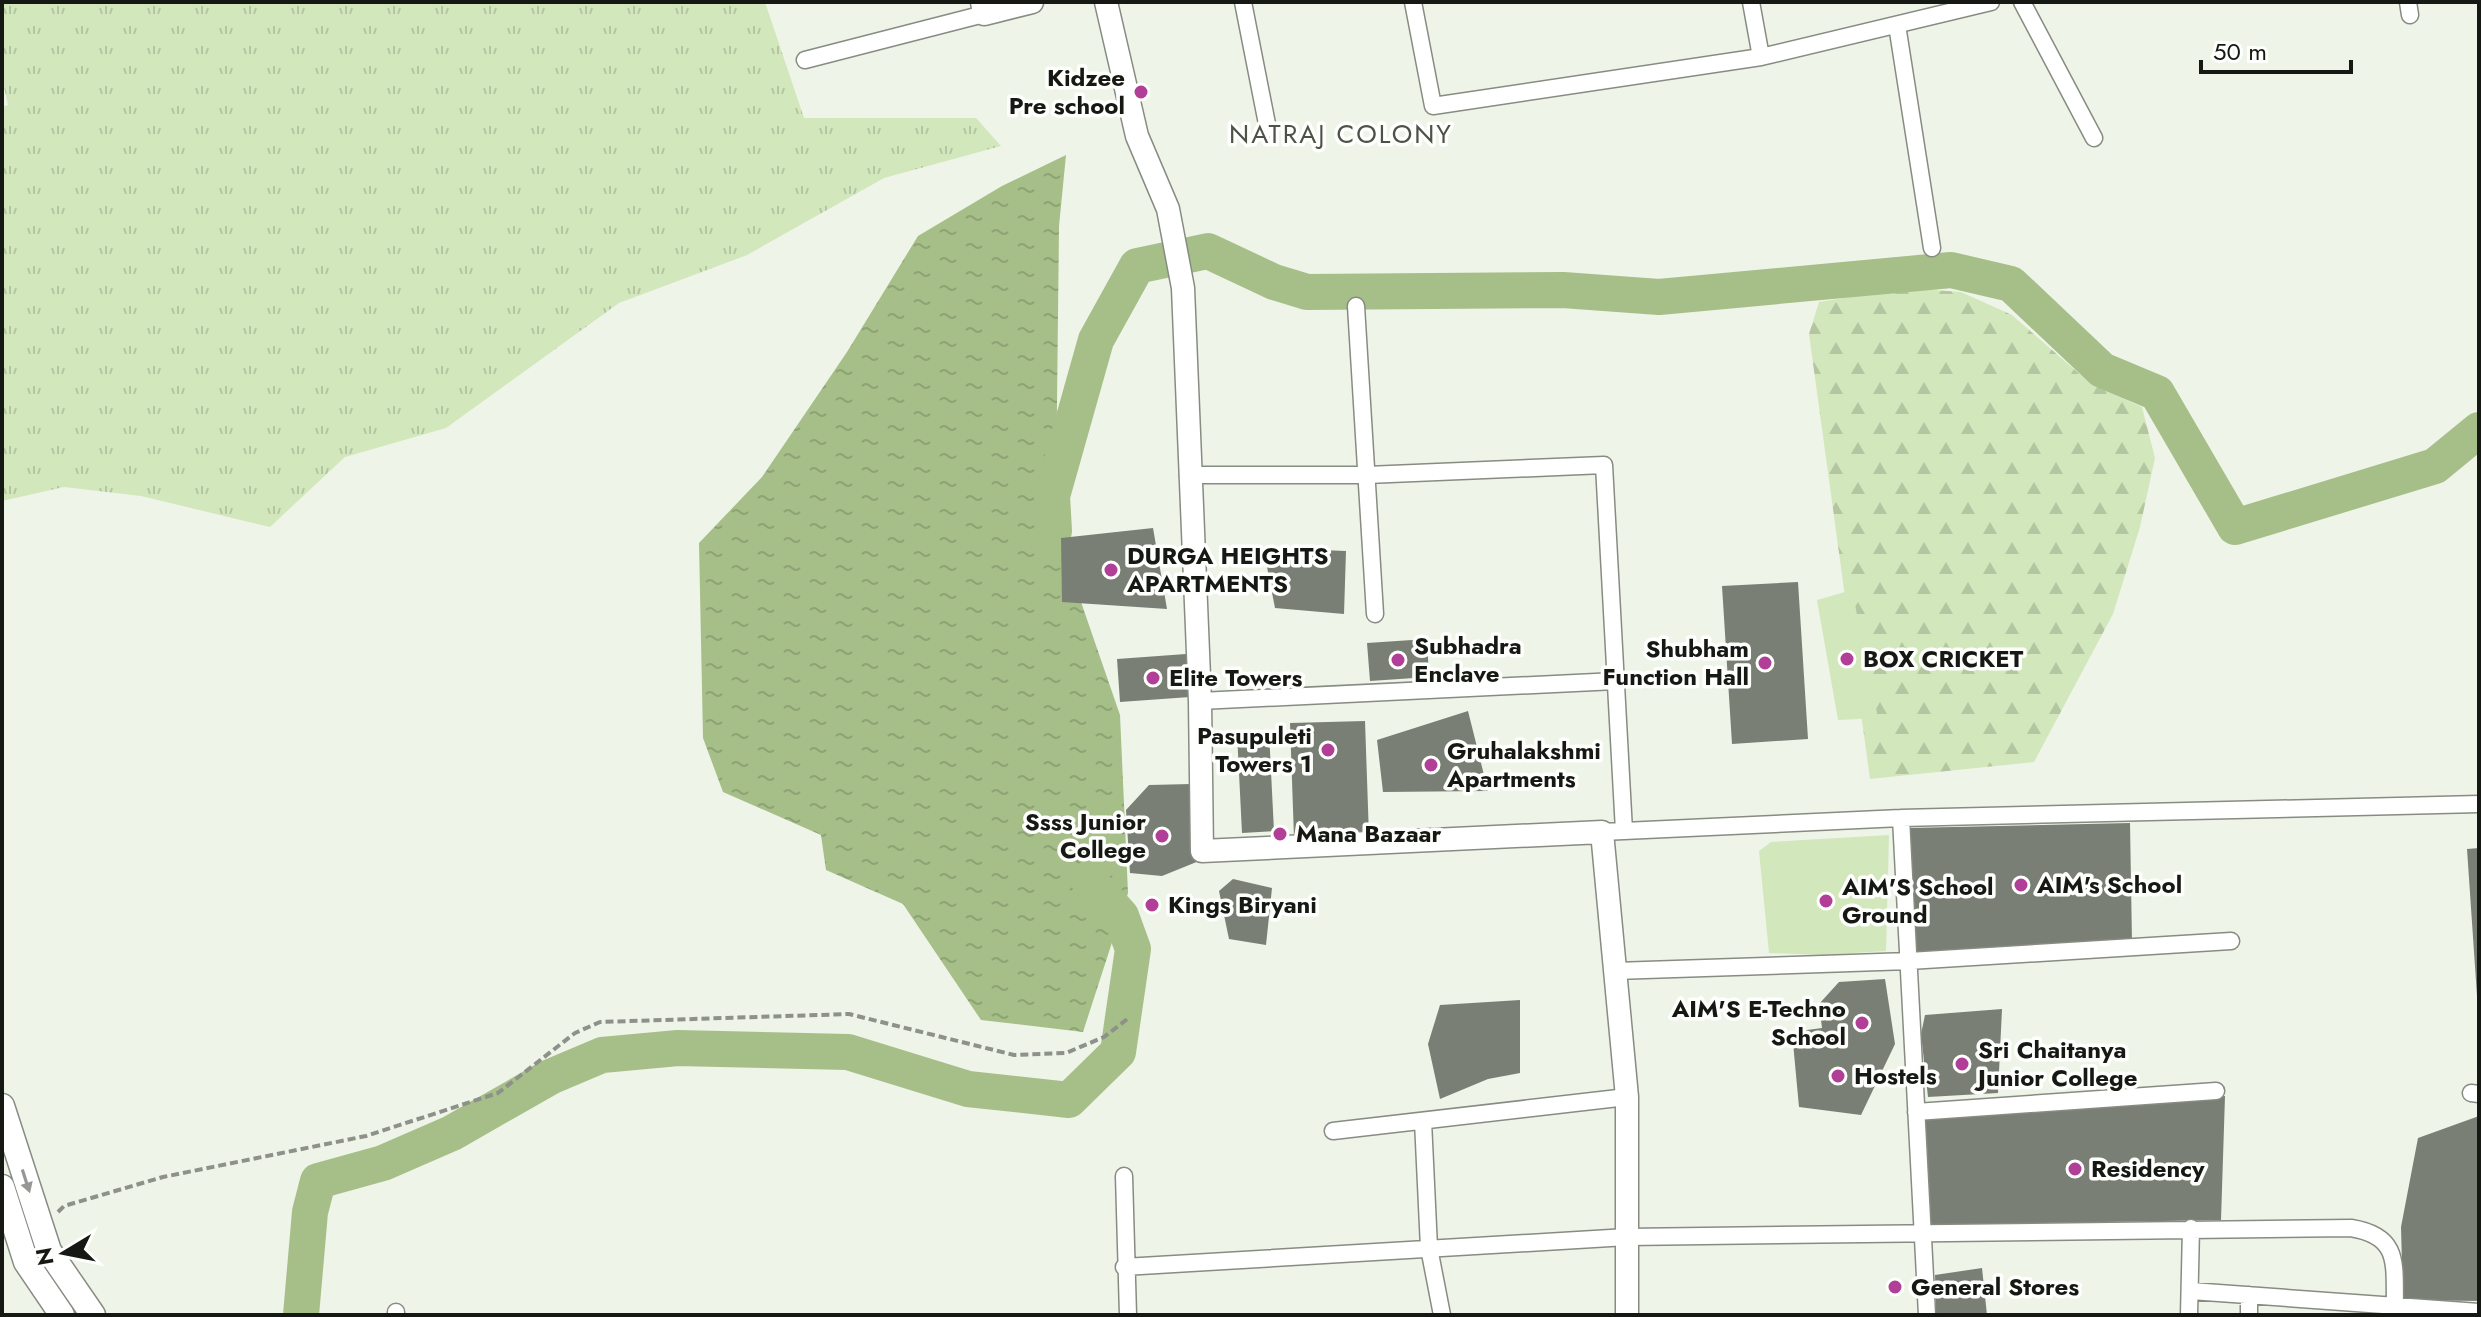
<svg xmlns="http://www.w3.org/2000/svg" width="2481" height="1317" font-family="Jost,sans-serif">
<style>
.grass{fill:url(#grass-tufts)}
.forest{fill:url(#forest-firs)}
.park{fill:#d3e7bc}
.water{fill:url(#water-ripples)}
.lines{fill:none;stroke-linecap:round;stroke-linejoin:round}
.river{stroke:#a6be88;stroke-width:36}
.building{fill:#7a7f75}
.street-casing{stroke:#878c82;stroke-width:19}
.secondary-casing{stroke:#878c82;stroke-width:25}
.primary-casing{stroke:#878c82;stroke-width:27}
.path{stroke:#8d9189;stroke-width:4;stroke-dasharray:8 4;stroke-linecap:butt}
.street{stroke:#fff;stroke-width:16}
.secondary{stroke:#fff;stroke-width:22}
.primary{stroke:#fff;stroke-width:24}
.oneway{fill:#969795}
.poi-dot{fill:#b13e97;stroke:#fefffd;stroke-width:3}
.labels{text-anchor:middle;stroke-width:7;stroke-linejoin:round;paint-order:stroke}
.poi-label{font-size:24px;font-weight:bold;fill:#161814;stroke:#fefffd;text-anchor:start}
.neighbourhood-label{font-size:26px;letter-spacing:2px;fill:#4d5148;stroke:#fefffd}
</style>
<defs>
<pattern id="grass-tufts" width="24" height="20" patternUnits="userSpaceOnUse" patternTransform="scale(2)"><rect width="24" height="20" fill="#d3e7bc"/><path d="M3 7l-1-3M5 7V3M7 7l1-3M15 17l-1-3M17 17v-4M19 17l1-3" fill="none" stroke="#b4c5a1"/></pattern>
<pattern id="forest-firs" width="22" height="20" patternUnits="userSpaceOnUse" patternTransform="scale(2)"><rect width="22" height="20" fill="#d3e7bc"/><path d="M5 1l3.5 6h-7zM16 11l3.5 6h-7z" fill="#b4c5a1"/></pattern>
<pattern id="water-ripples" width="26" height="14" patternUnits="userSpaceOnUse" patternTransform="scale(2)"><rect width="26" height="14" fill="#a6be88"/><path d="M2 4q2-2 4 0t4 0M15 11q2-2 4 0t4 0" fill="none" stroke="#8ea374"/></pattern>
</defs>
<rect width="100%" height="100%" fill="#eef4e8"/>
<path class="grass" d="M2,2H765L804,118H976L1001,146L884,178L747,255L619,303L446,428L345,457L270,527L141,496L64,487L2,501V107L8,105L2,78Z"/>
<path class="forest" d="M1907,288L1961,292L2012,315L2091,384L2142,407L2155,458L2140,527L2113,614L2034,762L1870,779L1809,334L1819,302Z"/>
<path class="park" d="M1852,590L1878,718L1838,720L1817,600Z
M1889,835L1886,951L1822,955L1769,953L1759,851L1771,842Z"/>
<path class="water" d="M1066,155L1059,226L1056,492L1081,602L1120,715L1128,893L1083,1032L981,1020L903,904L826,870L821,835L723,792L703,738L699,543L762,477L847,352L918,236L1002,186Z"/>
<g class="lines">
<path class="river" d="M1054,531L1052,496L1096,340L1137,266L1208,251L1274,282L1307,292L1563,290L1659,297L1951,270L2011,284L2102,370L2157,393L2235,527L2435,466L2479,430
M301,1315L310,1212L318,1181L383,1163L452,1133L550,1077L602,1055L678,1048L848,1052L968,1089L1069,1100L1118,1052L1133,949L1121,916L1088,879"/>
</g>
<path class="building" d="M1153,528L1167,609L1062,602L1061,538Z
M1295,549L1346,551L1344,614L1275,608L1267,567Z
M1798,582L1808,739L1732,744L1722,586Z
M1427,639L1429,677L1370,681L1367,643Z
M1186,654L1190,697L1120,702L1117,659Z
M1468,711L1488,791L1383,792L1377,740Z
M1365,721L1369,836L1294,838L1290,723Z
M1269,732L1274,831L1242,833L1237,733Z
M1191,784L1199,861L1162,876L1130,873L1126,810L1149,785Z
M2130,823L2132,943L1917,954L1908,828Z
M2479,848V996H2477L2467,849Z
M1233,879L1272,888L1266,945L1229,939L1219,891Z
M1885,979L1895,1044L1861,1115L1799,1107L1792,1032L1822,1028L1819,1004L1839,982Z
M1520,1000V1073L1488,1079L1440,1099L1428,1044L1440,1005Z
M2002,1009L1998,1093L1928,1097L1921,1034L1925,1015Z
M2225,1096L2221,1220L1931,1225L1924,1118Z
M2479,1116V1301L2403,1300L2401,1227L2418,1138Z
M1982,1268L1987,1315H1936L1935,1275Z"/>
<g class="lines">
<defs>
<path id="street" d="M1243,2L1268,129
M1413,2L1433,106L1761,57L1991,2
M1751,2L1761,57
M2022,2L2094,138
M2408,2L2410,15
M1897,25L1932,248
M805,60L984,14
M1356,306L1375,614
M1188,475H1367L1604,465L1624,831
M1200,701L1616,681
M1901,818L1927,1315
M1602,832L1901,818L2479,804
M1615,971L1909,961L2231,941
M2471,1093L2479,1094
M1916,1112L2216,1091
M1423,1121L1429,1248L1442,1315
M1333,1131L1627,1097
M1124,1176L1128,1315
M1124,1267L1627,1237L2351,1228C2401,1236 2394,1265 2395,1306
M2191,1291L2479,1312
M2249,1295V1315
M396,1312V1315
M2189,1315L2191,1228"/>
<path id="secondary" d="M982,2L984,14L1032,2
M1106,2L1137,136L1168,209L1183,288L1200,701L1202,851L1602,832L1627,1097V1315"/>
<path id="primary" d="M2,1106L49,1251L93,1315
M2,1187L26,1262L62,1315"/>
</defs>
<use href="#street" class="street-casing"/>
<use href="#secondary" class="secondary-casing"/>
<use href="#primary" class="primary-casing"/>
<path class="path" d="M58,1212L64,1206L163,1177L366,1136L498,1093L575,1033L600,1022L849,1014L1014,1055L1066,1053L1104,1037L1130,1017"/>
<use href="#street" class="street"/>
<use href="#secondary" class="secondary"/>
<use href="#primary" class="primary"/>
</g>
<defs><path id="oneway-solid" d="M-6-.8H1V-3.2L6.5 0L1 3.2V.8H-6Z" transform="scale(2)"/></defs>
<use class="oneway" href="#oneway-solid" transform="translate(26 1181) rotate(72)"/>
<g class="poi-dot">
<circle cx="1141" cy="92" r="8"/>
<circle cx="1111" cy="570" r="8"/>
<circle cx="1847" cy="659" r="8"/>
<circle cx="1398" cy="660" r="8"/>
<circle cx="1765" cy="663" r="8"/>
<circle cx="1153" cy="678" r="8"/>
<circle cx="1328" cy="750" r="8"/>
<circle cx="1431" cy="765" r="8"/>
<circle cx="1280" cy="834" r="8"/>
<circle cx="1162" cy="836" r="8"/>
<circle cx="2021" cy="885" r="8"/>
<circle cx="1826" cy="901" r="8"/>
<circle cx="1152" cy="905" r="8"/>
<circle cx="1862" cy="1023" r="8"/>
<circle cx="1962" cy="1064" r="8"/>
<circle cx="1838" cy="1076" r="8"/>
<circle cx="2075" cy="1169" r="8"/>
<circle cx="1895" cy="1287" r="8"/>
</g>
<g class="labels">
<g class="poi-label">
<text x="1125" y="86" text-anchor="end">Kidzee<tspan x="1125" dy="28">Pre school</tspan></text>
<text x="1127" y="564">DURGA HEIGHTS<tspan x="1127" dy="28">APARTMENTS</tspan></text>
<text x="1414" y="654">Subhadra<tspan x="1414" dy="28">Enclave</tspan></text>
<text x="1749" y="657" text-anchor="end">Shubham<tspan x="1749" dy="28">Function Hall</tspan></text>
<text x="1863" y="667">BOX CRICKET</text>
<text x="1169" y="686">Elite Towers</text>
<text x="1312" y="744" text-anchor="end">Pasupuleti<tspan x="1312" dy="28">Towers 1</tspan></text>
<text x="1447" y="759">Gruhalakshmi<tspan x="1447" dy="28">Apartments</tspan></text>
<text x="1146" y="830" text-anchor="end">Ssss Junior<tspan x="1146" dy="28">College</tspan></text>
<text x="1296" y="842">Mana Bazaar</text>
<text x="2037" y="893">AIM's School</text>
<text x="1842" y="895">AIM'S School<tspan x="1842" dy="28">Ground</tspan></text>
<text x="1168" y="913">Kings Biryani</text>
<text x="1846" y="1017" text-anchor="end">AIM'S E-Techno<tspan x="1846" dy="28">School</tspan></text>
<text x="1978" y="1058">Sri Chaitanya<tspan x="1978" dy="28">Junior College</tspan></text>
<text x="1854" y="1084">Hostels</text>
<text x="2091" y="1177">Residency</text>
<text x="1911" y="1295">General Stores</text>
</g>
<g class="neighbourhood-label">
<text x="1341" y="143">NATRAJ COLONY</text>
</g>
</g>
<rect width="2481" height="1317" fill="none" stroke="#161814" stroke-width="8"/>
<g transform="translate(64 1253) rotate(260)" stroke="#fefffd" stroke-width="6" paint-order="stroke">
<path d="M0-6L14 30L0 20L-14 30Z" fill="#161814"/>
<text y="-12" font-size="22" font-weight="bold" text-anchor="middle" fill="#161814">N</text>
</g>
<path d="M2201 60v12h150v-12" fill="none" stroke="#161814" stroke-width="4"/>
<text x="2213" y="60" font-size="24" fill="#161814" stroke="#fefffd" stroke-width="6" paint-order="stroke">50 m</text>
</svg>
